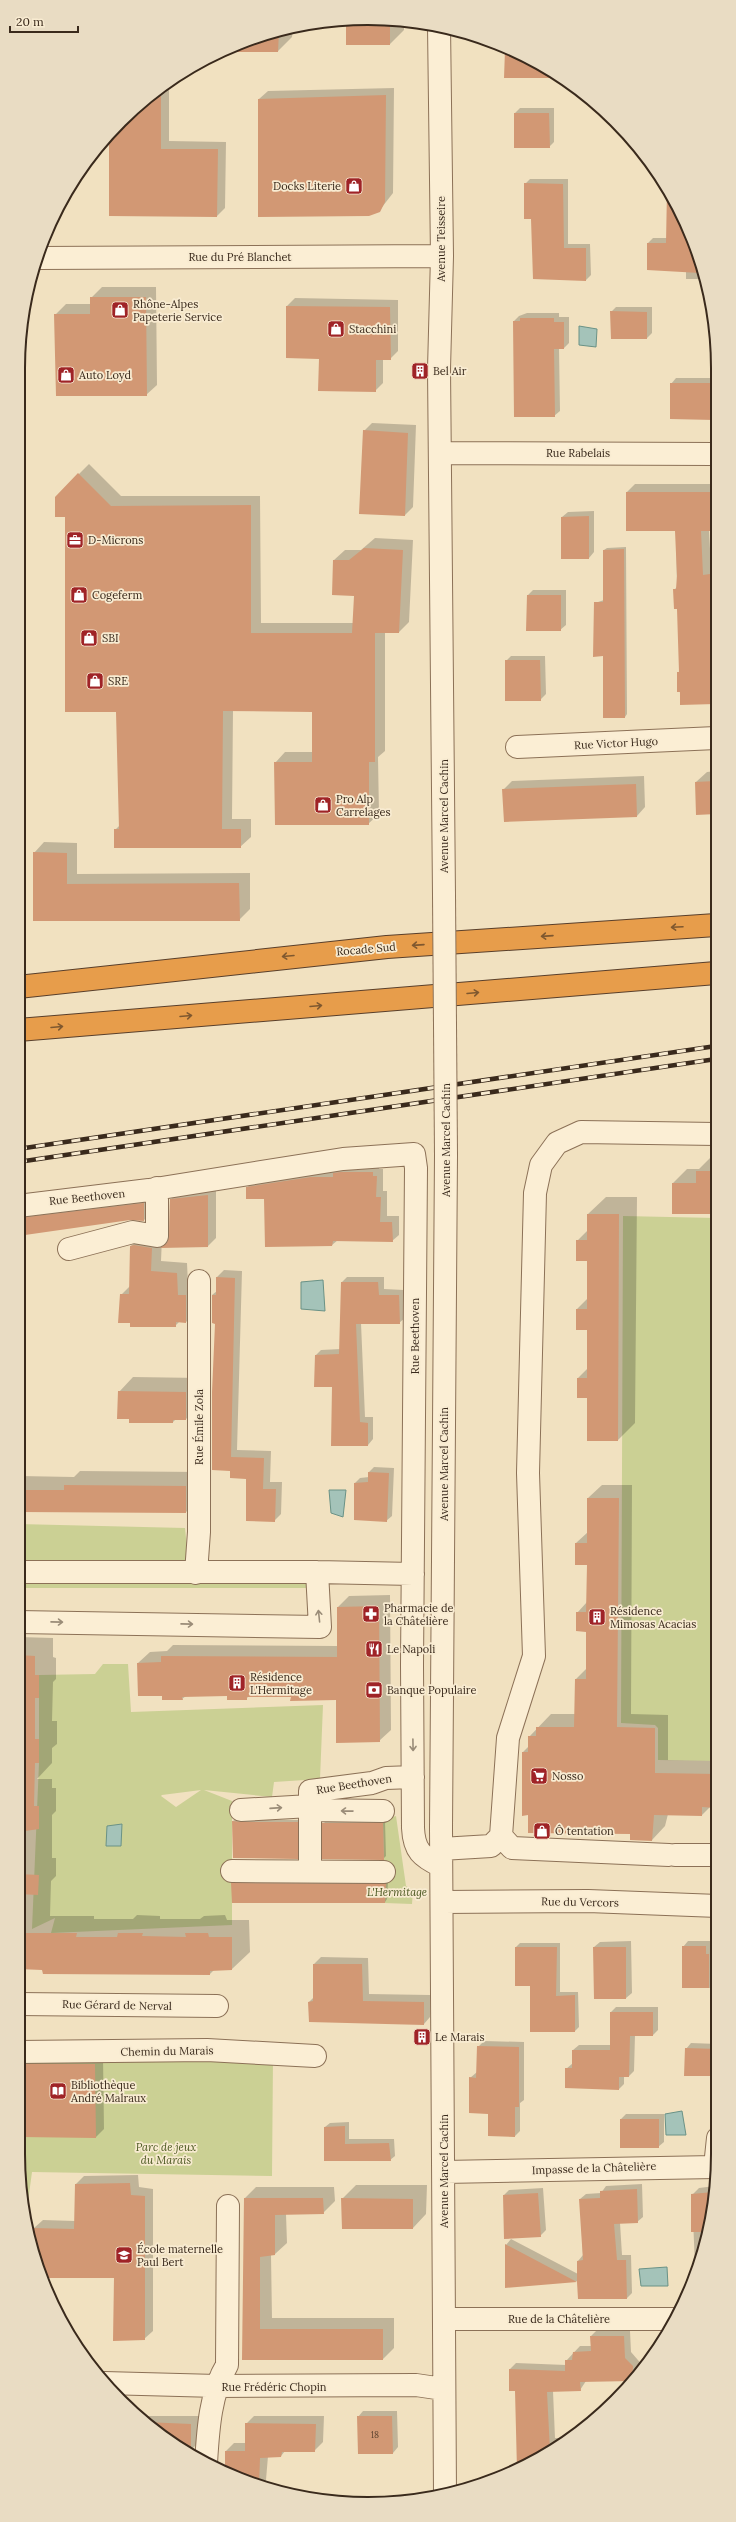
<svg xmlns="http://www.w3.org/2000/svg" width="736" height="2522" font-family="Lora,serif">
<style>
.green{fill:#cbd094;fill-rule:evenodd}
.water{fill:#a4c3b9;stroke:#6a9286}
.shadow{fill:#0003}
.building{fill:#d29874}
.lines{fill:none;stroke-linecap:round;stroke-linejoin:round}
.minor-casing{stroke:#8c7157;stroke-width:24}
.highway-casing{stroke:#593f2b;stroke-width:24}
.minor{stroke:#fbeed4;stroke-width:22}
.highway{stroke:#e79d4b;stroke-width:22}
.rail-casing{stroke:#3a2a1c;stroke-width:4.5}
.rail{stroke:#f8ebd1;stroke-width:3;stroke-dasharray:9;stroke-linecap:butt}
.minor-bridge-casing{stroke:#8c7157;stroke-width:24;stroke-linecap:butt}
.minor-bridge{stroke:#fbeed4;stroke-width:22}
.oneway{stroke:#7f582f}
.oneway2{stroke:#9a8c78}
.labels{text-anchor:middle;stroke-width:3.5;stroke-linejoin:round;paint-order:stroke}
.number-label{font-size:9px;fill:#604632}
.poi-label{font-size:11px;fill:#3a2a1c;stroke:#f8ebd1;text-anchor:start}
.street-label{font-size:11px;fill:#3a2a1c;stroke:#f8ebd1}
.park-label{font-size:11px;font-style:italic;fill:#4c5821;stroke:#f8ebd1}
.rim{fill:none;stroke:#3a2a1c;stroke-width:2}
</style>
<rect width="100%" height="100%" fill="#f1e1c0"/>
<path class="green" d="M623,1216L716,1218L717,1761L658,1760V1728L655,1725L621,1723Z
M18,1524L185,1528L188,1558L183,1569H18Z
M310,1576L311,1588H18V1577Z
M103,1664H128L131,1712L323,1705L320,1779L274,1782L272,1797L204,1790L232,1801V1925L51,1933L55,1918L32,1929L39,1763V1675L95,1674ZM201,1790L176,1807L161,1796L162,1795Z
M396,1816L406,1886L413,1890L412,1904L385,1903L383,1820Z
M18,2057L273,2058L272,2176L32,2172L27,2209H23L18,2154Z"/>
<path class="water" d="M579,326L597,329L596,347L579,345Z
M323,1280L325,1311L301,1309V1282Z
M329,1490H346L343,1517L331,1513Z
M122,1824L121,1846H106L107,1826Z
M682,2111L686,2135H666L665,2114Z
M667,2267L668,2286H641L639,2269Z"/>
<path class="shadow" d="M368,18L404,22V30L390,44L347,20Z
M293,27L292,37L278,51H235V44Z
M161,87H169V141L226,142L225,208L217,216L110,215V133L120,121Z
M394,88L393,193L379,211L259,99L268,91Z
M520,108H554V142L549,147L515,113Z
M530,179H568V244H590L591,275L586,280L532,218L525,184Z
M68,190V204L55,215Z
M682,213L702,279H686V271L648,243L653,238H667Z
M102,287H156L157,385L146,395L55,315L66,304H91V298Z
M295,298L398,300V351L390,359H383V383L375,391L320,358L287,357V306Z
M616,307H652V333L647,338L611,312Z
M527,313H559V317H569V343L564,348H559L560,411L554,416L514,321L519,316Z
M676,378H715L714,419L671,384Z
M372,423L416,425L413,507L405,515L364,431Z
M89,464L121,496H260L261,623H354L355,595L334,560L345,550H361L375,538L413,540L409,622L399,632H385V751L378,757L379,814L368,824L275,763L285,752H313V711L233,710L232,819H251V837L240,847L115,830L120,825L117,711L66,516L56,497Z
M635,484H715V530H709L711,567H715L716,703L681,704L678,673L680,670L678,608L674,590L677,587L676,530L627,492Z
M594,511V552L589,558L562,517L568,512Z
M626,547L627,714L625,717L604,655L595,603L604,600V550L607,548Z
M533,590H566V625L560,630L528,595Z
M511,656H545L546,694L540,700L506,661Z
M716,771V813L696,782L707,772Z
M644,776L645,807L637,816L503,790L512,781Z
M44,842L77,843V874L250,873V909L239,920H34V853Z
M711,1157H716V1213H673V1183L687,1169H699Z
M379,1166V1169H383V1191H387V1216H399V1235L392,1241L338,1240L332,1245L265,1198L247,1188L253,1181Z
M216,1188V1238L208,1246L162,1247L169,1240L170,1200L179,1192Z
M152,1196V1213L144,1220L130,1219L18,1234V1212Z
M606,1197H637L635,1423L618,1440L588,1397H578V1378L588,1368V1329L577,1309L588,1298V1260L577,1241L588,1230V1214Z
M141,1236L162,1238L161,1261L187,1263L188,1284H197V1311L186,1322L180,1321L175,1326L121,1295L131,1285V1246Z
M224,1270L242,1271L237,1450L271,1451L270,1482H282L281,1514L274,1521L247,1478L231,1477L212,1295L217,1291V1277Z
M347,1277H384V1289L404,1290L405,1318L399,1323H361L365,1417H373V1439L368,1445L316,1355L321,1350L341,1349L342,1282Z
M18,1282H22L20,1476L74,1477L80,1471L200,1472V1498L186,1512L18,1511Z
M133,1377L201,1378V1404L186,1419H176L173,1422L119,1392Z
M374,1467L394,1468L392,1516L386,1521L355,1483L360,1478L369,1477V1472Z
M602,1485H632L631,1714L668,1715V1760L717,1761V1807H710L702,1815L668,1814L665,1826L652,1840L631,1833L529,1814L523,1752L529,1746V1737L551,1714H576V1679L587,1668V1631L577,1613L587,1602L588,1564L576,1543L588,1532V1498Z
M390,1595L391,1730L379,1741L337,1699L292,1696H249L246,1699L228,1695L186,1696L182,1699L163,1695L138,1663L150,1652L167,1651L173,1645L338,1646V1607L349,1596Z
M19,1637L53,1638V1657L56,1658V1679L53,1682L52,1721H57V1744L52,1748V1763L37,1779H52V1788H56V1811L52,1815V1858H56V1876L51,1881L50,1916H94V1919H133L137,1915L160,1916V1919H200L204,1916L225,1915L227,1920H249L250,1952L232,1969L214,1970L210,1974L18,1968Z
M236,1819L300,1820V1855L297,1858H234L233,1821Z
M326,1821H385L386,1856L384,1858L324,1823Z
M235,1881L388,1882L387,1899L385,1902L232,1884Z
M631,1941L632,1993L626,1998H595L594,1947L600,1942Z
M688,1941H711L712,1949L716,1950V1982L711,1988L683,1987V1947Z
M520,1943H560V1992H578L579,2027L575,2031L531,1985L516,1947Z
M321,1957L368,1958L369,1994L430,1995V2017L424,2024L309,2002L314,1997V1964Z
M616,2007H658V2030L653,2035H635L634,2071L629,2076H624V2084L619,2089L566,2069L573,2063V2050L579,2045H611V2012Z
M484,2041L524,2042V2100L520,2103V2131L515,2136L489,2113L470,2078L477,2072L478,2047Z
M691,2043L718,2044V2076L686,2049Z
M103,2056L104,2129L96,2137L23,2136V2065L31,2057Z
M626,2114H664V2142L658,2147L621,2119Z
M349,2122V2139H394L395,2156L390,2160H325V2127L330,2123Z
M138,2175L139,2187L153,2189V2331L144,2339L115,2277H41L31,2243H33L34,2228L43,2220L75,2221L76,2184L84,2176Z
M642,2184L643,2217L637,2222L620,2223L622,2255H631L632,2293L627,2298L578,2281L506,2287V2245L511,2239L578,2274V2261L583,2255L580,2199L586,2194L601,2193L606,2186Z
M356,2185H427L426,2214L413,2228L342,2199Z
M715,2186L711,2222L695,2266L692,2195L699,2188Z
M256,2187H334L335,2201L323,2213L286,2214L287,2243L275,2254L271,2255L272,2318H394V2348L383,2359H243L245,2198Z
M543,2188L546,2230L540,2236L504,2195L509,2190Z
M597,2330L630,2331L631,2352L644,2367L627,2389V2380L586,2381L580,2390L553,2391L555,2438H571L518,2470L516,2390L510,2369L516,2363L566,2365V2361L580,2346H591V2336Z
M363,2411H397L398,2447L393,2453H359L358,2417Z
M138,2416H199V2442L191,2450H185L155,2432Z
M254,2416H324L323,2442L314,2451H285L281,2456H268L266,2480L261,2486L226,2473V2451L234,2443H246V2424Z"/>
<path class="building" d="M368,18L390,20V45H346V20Z
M279,31L278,52H225L224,50L234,45Z
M505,50L543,65L558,78H504Z
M161,87V149H218L217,217L109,216V135L120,121Z
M386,95L385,202L380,212L369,216L258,217V99Z
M514,113H549L550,148H514Z
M524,183L563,184L564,248H586V281L533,279L531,219H524Z
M667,190L682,213L700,273L647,270V243H666Z
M90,297H146L147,396H56L54,314H90Z
M286,306L390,307L391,360H376V392L318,391L319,359L286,358Z
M610,311L647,312V339H611Z
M520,318H554V322H564V349H554L555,417H514L513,321H520Z
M670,383H714V420L670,419Z
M363,430L408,433L405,516L359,514Z
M78,473L111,506L251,505V633H352L354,596L332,595L333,560H349L364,548L403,550L399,633H375V762H369V825H275L274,762H312V712L223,711L222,829H241V848H114V829H119L116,712H65V517H55V497Z
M626,492H715V531H701L703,575L710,574L715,704L680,705V692H677V672H679L677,609H674L673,589H676L677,576L675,531H626Z
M589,516V559H561V517Z
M624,549L625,718H603V656L593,657L594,602H603V550Z
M527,595H561V631H526Z
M505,660H540L541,701H505Z
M716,781V814L696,815L695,782Z
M636,784L637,817L504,822L502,789Z
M33,852L67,853V884L239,883L240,921H33Z
M696,1171H715L716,1214H672V1183H696Z
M341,1172H373V1176H377L376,1197H381L380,1222H392L393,1242L333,1241L332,1246L265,1247L264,1199H246V1187L311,1177H333V1173Z
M208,1195V1247L160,1248L167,1243L169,1236L170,1199Z
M144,1203V1221L130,1220L18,1236V1218Z
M587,1214H619L618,1441H587V1398H577V1378H587V1330H576V1309H587V1261H576V1240H587Z
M134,1245L152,1248L151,1271L177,1273L178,1295H186V1323L176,1322V1327H130V1323H118L120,1294H129L130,1246Z
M216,1277L235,1278L231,1457L264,1458L263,1489H276L275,1522L246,1521V1479L230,1478V1471L212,1470V1392L215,1324L212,1323V1295H216Z
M341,1282H378L379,1295H399L400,1324H356L360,1422L368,1423V1446H331L332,1387H314L315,1355L339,1354Z
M118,1391L186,1392V1420H173V1423H129V1419H117Z
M368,1472L389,1473L387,1522L354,1520V1483L368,1482Z
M64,1485L186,1486V1513L18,1512V1490H64Z
M587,1498H619L617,1727L655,1728V1773L717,1774V1808L702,1807V1816L654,1815L652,1841L630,1840V1834L528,1833V1815L522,1816V1752H528V1736H536V1727H574L575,1679H586V1632L576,1631V1612H586L587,1565H575V1543H587Z
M379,1606L380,1742L336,1743V1700L290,1701L291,1697H247V1700H227V1696L182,1697L183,1700H162V1696H138L137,1663L161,1662V1656L337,1657V1607Z
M18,1655L35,1656V1675H39V1698H35V1739H39V1763H35L34,1806H39V1829L18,1832Z
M232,1821L242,1822H298V1859L233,1858Z
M322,1823H383L384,1860L322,1859Z
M18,1874L39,1875L38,1895L18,1894Z
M231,1883L386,1884L385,1903H232Z
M18,1933H77L76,1937H117L118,1933H143L142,1936L186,1937L185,1933H208L209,1937H232V1970L210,1971V1975L43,1974L42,1970L18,1969Z
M682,1946H706V1954H709V1988H682Z
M515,1947H557L556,1996L575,1995V2032H530V1986H515Z
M593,1947H626V1999H594Z
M313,1964H362L363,2001L424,2002V2025L309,2022L308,2002L313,2001Z
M610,2012H653V2036H630L629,2077H619V2090L565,2088V2068H572V2050H610Z
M477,2046L519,2047V2107H515V2137L488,2136V2114L469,2113V2077L476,2078Z
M685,2048L718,2049V2076H684Z
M22,2064H95L96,2138L22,2137Z
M620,2119H659V2148H620Z
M345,2126V2144L389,2143L391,2161H324V2127Z
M130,2183L131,2195L145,2196V2340L113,2341L114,2278H42L32,2246L33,2228L74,2229L75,2184Z
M637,2189L638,2223L614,2224L617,2260H626L627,2299H578L577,2282L505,2288V2244L577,2282V2261L583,2260L579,2199L600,2198V2191Z
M714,2192L711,2222L708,2232H691V2194Z
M538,2193L541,2237L504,2239L503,2195Z
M244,2198H323L324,2214L275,2215V2255L260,2257V2329H383V2360H242Z
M341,2198L413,2199V2229H342Z
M590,2336H624L625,2358L633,2366L632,2381L580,2382L581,2391L547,2392L550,2451L517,2470L515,2391H509V2369L565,2371V2360H572L573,2352L591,2351Z
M357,2416H392L393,2454H358Z
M145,2422L191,2424V2454L155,2432Z
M245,2423L316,2424L315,2452H282L281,2457L260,2458L259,2485L225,2472V2451H245Z"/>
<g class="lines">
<defs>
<path id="minor" d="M439,26L442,256L439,369L444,895
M37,258L442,256
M441,453L715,454
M517,747L716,738
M18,1206L149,1190L343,1159L414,1154L416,1168L412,1665L413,1828C414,1851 422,1857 441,1866
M69,1249L133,1232L157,1236V1188
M18,1572H317L413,1574
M196,1573L199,1532V1281
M18,1622L320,1627L317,1572
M241,1810L310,1806
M310,1810L383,1811
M501,1836L512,1848L669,1855
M441,1849L491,1846L501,1836L508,1738L534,1656L528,1473L535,1193L541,1165L557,1143L581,1132L716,1134
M675,1855H718
M232,1871L384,1872
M310,1871V1791L372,1783L386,1778L413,1777
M443,1902L588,1901L718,1906
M18,2004L217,2006
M18,2052L207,2050L315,2056
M444,2172L715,2167L718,2138
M444,2319H675
M104,2383L217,2386L416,2385L443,2389
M206,2463C208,2431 210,2393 227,2365L228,2206
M445,2493L441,1828L446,1155"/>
<path id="highway" d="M18,987L387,947L716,925
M18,1030L716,973"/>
</defs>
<use href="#minor" class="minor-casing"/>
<use href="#highway" class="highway-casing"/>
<use href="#minor" class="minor"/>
<use href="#highway" class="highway"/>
<defs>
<path id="rail" d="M18,1149L716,1046
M18,1162L716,1059"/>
</defs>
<use href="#rail" class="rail-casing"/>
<use href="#rail" class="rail"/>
<defs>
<path id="minor-bridge" d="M444,895L446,1155"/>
</defs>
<use href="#minor-bridge" class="minor-bridge-casing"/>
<use href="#minor-bridge" class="minor-bridge"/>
</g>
<defs><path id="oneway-shaft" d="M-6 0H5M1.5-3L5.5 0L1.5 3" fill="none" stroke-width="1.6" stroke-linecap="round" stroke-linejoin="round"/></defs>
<g class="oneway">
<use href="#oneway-shaft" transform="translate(677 927) rotate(177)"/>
<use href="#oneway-shaft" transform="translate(547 936) rotate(176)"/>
<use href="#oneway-shaft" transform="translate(418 945) rotate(176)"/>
<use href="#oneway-shaft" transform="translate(288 956) rotate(175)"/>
<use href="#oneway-shaft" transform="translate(473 993) rotate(-5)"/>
<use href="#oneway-shaft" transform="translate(316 1006) rotate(-5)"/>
<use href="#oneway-shaft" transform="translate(186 1016) rotate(-5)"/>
<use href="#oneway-shaft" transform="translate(57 1027) rotate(-5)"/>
</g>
<g class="oneway2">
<use href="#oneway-shaft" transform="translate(319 1616) rotate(-96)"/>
<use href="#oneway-shaft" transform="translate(57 1622) rotate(1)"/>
<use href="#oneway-shaft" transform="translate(187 1624) rotate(1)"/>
<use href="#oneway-shaft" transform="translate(413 1745) rotate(89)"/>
<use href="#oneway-shaft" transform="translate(276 1808) rotate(-4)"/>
<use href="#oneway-shaft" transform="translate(347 1811) rotate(-179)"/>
</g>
<defs>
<symbol id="shop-square" viewBox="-11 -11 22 22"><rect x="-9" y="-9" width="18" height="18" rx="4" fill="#9f2327" stroke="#f8ebd1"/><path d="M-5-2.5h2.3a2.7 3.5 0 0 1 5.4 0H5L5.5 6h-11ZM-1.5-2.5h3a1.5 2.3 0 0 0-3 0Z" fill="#fff"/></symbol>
<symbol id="building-square" viewBox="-11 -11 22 22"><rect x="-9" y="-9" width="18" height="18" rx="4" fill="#9f2327" stroke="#f8ebd1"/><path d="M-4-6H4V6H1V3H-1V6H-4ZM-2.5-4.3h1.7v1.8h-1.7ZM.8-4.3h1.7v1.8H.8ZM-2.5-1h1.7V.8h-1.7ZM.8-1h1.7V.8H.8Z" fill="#fff"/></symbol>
<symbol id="office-square" viewBox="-11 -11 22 22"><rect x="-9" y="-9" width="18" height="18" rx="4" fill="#9f2327" stroke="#f8ebd1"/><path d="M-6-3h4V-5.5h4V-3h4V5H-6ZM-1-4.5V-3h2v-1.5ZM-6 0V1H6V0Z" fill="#fff"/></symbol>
<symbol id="pharmacy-square" viewBox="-11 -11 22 22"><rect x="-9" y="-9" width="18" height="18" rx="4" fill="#9f2327" stroke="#f8ebd1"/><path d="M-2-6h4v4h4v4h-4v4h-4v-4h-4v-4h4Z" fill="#fff"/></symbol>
<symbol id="restaurant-square" viewBox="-11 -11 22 22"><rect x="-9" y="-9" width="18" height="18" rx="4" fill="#9f2327" stroke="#f8ebd1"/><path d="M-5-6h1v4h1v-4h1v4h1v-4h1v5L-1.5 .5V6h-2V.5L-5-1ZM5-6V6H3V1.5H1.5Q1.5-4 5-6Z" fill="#fff"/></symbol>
<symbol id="bank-square" viewBox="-11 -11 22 22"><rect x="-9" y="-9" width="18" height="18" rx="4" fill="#9f2327" stroke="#f8ebd1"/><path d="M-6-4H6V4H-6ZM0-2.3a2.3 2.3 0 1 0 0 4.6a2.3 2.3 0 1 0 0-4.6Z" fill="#fff"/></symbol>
<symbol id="supermarket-square" viewBox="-11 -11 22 22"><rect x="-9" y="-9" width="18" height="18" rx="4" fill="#9f2327" stroke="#f8ebd1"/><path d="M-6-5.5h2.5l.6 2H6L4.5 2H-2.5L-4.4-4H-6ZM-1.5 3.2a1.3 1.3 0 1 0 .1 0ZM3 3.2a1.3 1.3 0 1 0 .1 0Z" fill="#fff"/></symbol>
<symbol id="library-square" viewBox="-11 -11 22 22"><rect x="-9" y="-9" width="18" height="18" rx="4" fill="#9f2327" stroke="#f8ebd1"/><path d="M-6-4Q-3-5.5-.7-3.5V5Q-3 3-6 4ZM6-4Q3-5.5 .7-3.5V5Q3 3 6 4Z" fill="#fff"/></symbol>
<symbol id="school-square" viewBox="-11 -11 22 22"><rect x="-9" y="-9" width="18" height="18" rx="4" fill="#9f2327" stroke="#f8ebd1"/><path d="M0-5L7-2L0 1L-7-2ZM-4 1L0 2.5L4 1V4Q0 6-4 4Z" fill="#fff"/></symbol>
</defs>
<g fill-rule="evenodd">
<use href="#shop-square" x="344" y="176" width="20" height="20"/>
<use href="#shop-square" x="110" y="300" width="20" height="20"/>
<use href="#shop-square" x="326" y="319" width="20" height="20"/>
<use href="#building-square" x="410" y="361" width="20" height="20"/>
<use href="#shop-square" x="56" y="365" width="20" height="20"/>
<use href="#office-square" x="65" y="530" width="20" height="20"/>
<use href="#shop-square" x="69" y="585" width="20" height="20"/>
<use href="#shop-square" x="79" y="628" width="20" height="20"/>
<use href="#shop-square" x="85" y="671" width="20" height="20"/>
<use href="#shop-square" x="313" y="795" width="20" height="20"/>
<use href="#pharmacy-square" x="361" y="1604" width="20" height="20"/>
<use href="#building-square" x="587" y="1607" width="20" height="20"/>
<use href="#restaurant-square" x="364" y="1639" width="20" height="20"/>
<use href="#building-square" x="227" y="1673" width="20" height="20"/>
<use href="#bank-square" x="364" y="1680" width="20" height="20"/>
<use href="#supermarket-square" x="529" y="1766" width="20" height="20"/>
<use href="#shop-square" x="532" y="1821" width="20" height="20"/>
<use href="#building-square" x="412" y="2027" width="20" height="20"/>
<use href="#library-square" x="48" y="2081" width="20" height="20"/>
<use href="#school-square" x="114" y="2245" width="20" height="20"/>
</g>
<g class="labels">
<g class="number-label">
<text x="375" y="2438">18</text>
</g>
<g class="poi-label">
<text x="341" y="190" text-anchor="end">Docks Literie</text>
<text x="133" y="308">Rhône-Alpes<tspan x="133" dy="13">Papeterie Service</tspan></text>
<text x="349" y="333">Stacchini</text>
<text x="433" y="375">Bel Air</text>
<text x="79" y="379">Auto Loyd</text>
<text x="88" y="544">D-Microns</text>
<text x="92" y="599">Cogeferm</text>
<text x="102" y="642">SBI</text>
<text x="108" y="685">SRE</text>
<text x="336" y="803">Pro Alp<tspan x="336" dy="13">Carrelages</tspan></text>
<text x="384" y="1612">Pharmacie de<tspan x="384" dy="13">la Châtelière</tspan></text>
<text x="610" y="1615">Résidence<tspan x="610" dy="13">Mimosas Acacias</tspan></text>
<text x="387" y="1653">Le Napoli</text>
<text x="250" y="1681">Résidence<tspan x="250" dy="13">L'Hermitage</tspan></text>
<text x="387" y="1694">Banque Populaire</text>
<text x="552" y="1780">Nosso</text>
<text x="555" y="1835">Ô tentation</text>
<text x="435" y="2041">Le Marais</text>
<text x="71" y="2089">Bibliothèque<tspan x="71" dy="13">André Malraux</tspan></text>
<text x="137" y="2253">École maternelle<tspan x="137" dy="13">Paul Bert</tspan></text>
</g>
<g class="street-label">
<text transform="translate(441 239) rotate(-90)" y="4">Avenue Teisseire</text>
<text x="240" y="261">Rue du Pré Blanchet</text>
<text x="578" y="457">Rue Rabelais</text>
<text transform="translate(616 743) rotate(-3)" y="4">Rue Victor Hugo</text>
<text transform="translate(444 816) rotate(-90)" y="4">Avenue Marcel Cachin</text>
<text transform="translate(366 949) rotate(-5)" y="4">Rocade Sud</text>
<text transform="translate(446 1140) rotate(-90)" y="4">Avenue Marcel Cachin</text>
<text transform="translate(87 1197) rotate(-6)" y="4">Rue Beethoven</text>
<text transform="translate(415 1336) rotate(-90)" y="4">Rue Beethoven</text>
<text transform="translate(199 1427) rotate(-90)" y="4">Rue Émile Zola</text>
<text transform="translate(444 1464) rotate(-90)" y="4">Avenue Marcel Cachin</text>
<text transform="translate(354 1784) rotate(-9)" y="4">Rue Beethoven</text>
<text transform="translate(580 1902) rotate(1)" y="4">Rue du Vercors</text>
<text transform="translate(117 2005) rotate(1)" y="4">Rue Gérard de Nerval</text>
<text transform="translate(167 2051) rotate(-1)" y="4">Chemin du Marais</text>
<text transform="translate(594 2168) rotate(-2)" y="4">Impasse de la Châtelière</text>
<text transform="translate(444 2171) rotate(-90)" y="4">Avenue Marcel Cachin</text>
<text x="559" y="2323">Rue de la Châtelière</text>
<text x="274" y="2391">Rue Frédéric Chopin</text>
</g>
<g class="park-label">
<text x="397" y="1896">L'Hermitage</text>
<text x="166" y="2151">Parc de jeux<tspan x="166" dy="13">du Marais</tspan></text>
</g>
</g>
<path d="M0 0H736V2522H0ZM368 25H368A343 343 0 0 1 711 368V2154A343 343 0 0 1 368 2497H368A343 343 0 0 1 25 2154V368A343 343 0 0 1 368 25Z" fill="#e9dcc3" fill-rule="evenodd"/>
<path class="rim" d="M368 25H368A343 343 0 0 1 711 368V2154A343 343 0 0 1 368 2497H368A343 343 0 0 1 25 2154V368A343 343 0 0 1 368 25Z"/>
<path d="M10 26v6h68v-6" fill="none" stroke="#3a2a1c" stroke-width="2"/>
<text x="16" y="26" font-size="12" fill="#3a2a1c" stroke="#f8ebd1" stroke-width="3" paint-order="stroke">20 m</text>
</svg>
